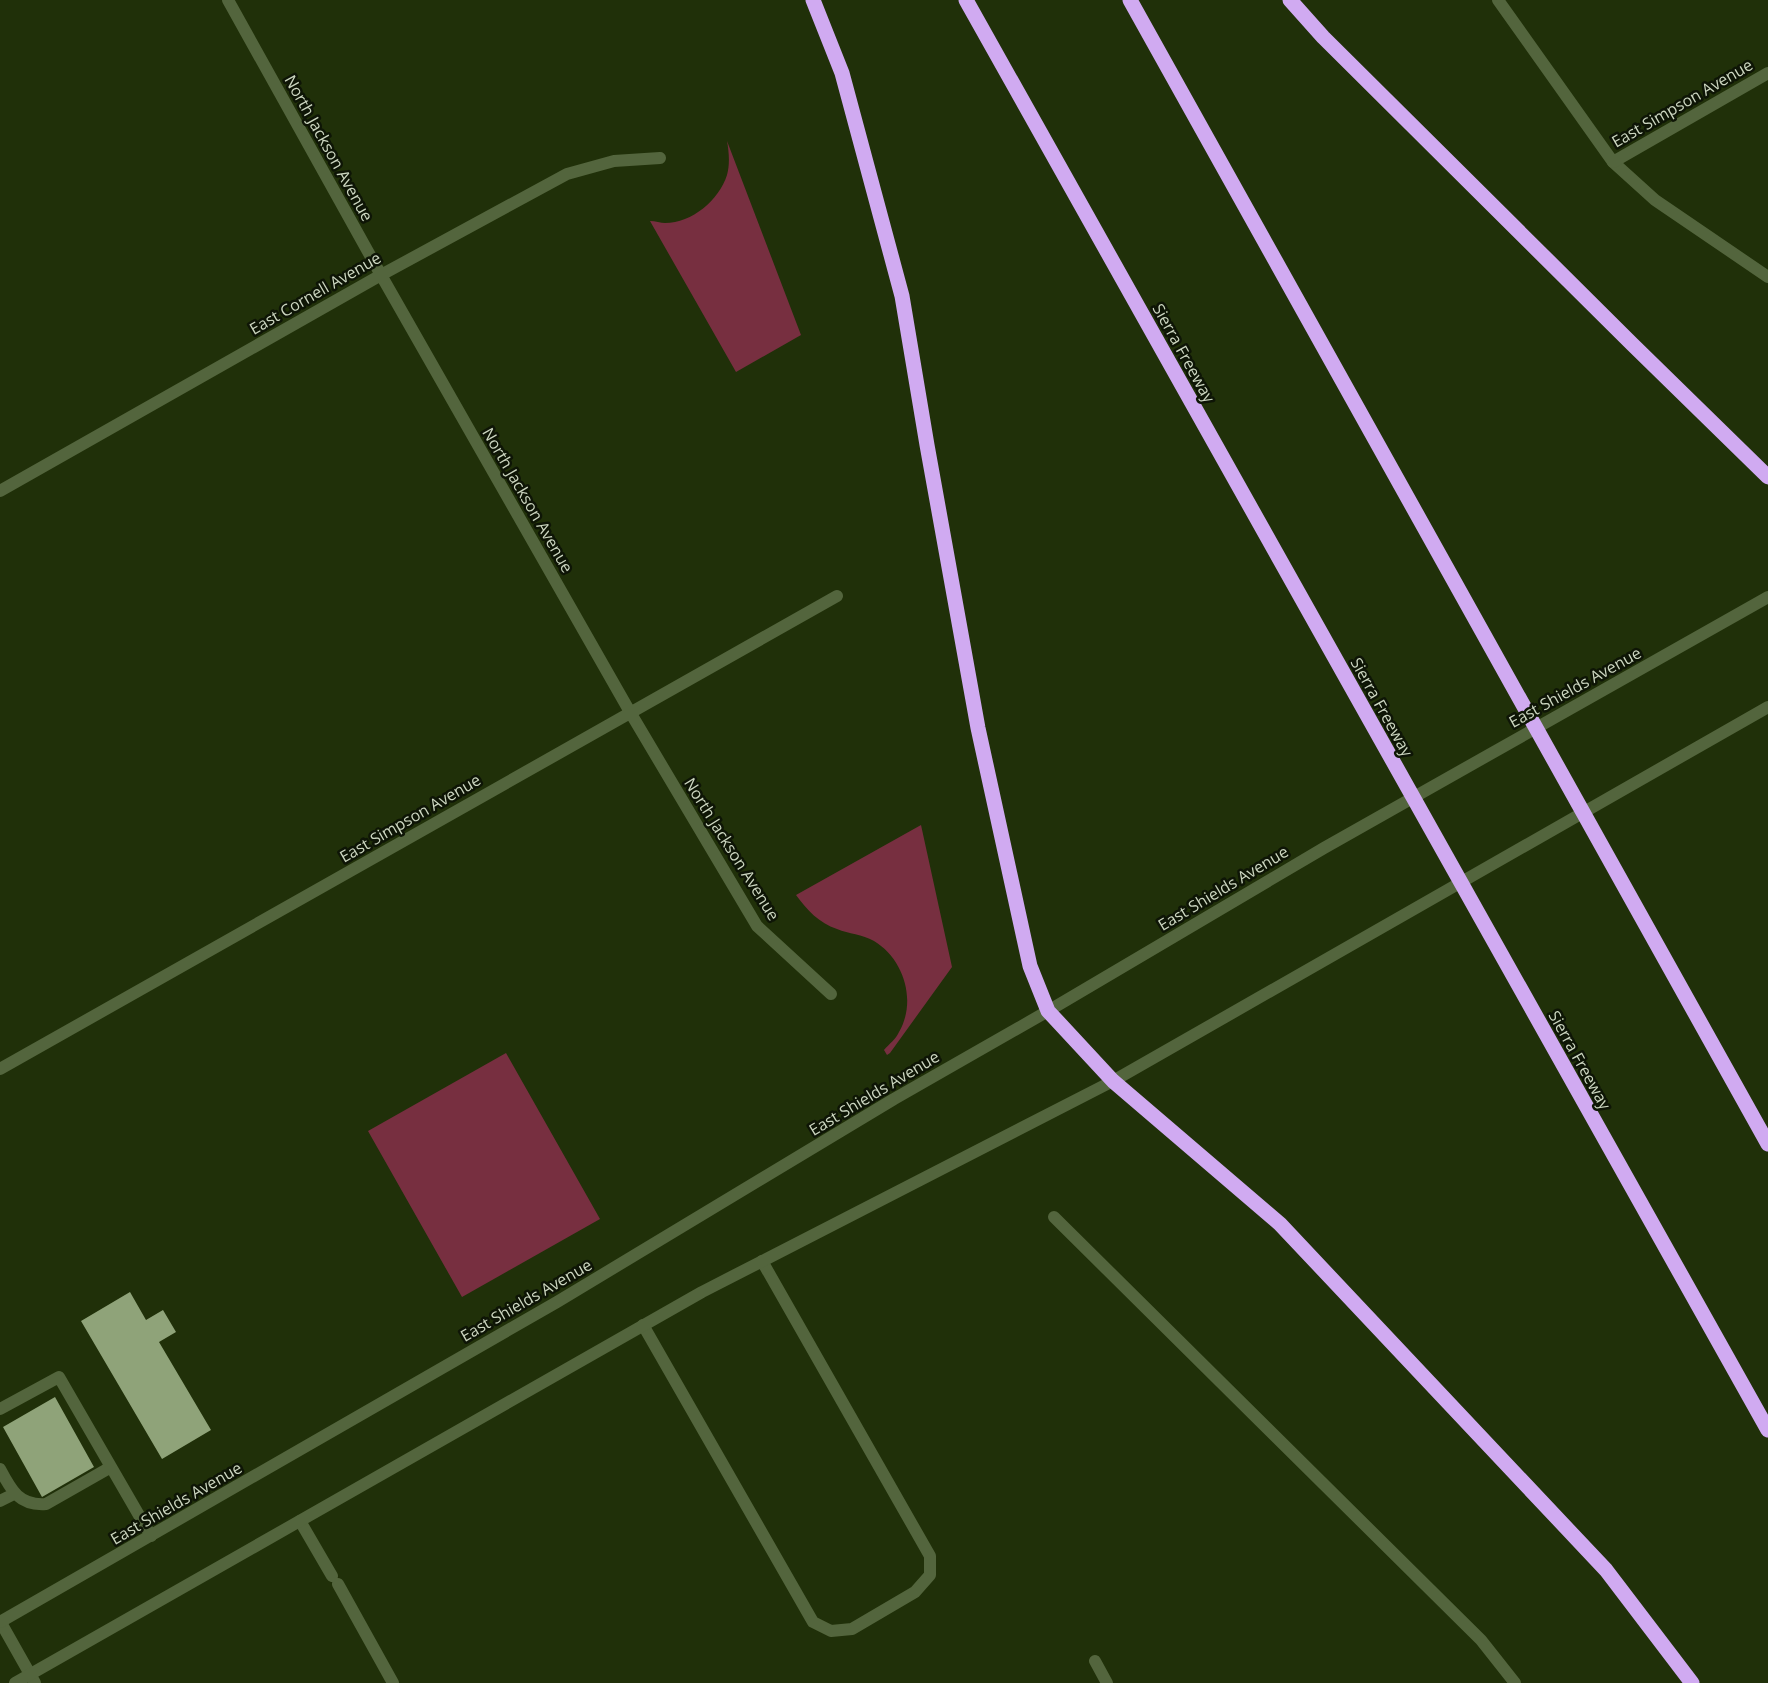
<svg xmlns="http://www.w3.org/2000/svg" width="1768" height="1683" font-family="'Open Sans',sans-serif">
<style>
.green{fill:#772f40}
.building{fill:#8fa379}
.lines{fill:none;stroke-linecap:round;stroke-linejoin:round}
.service{stroke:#53653d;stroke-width:12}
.minor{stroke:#53653d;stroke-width:12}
.tertiary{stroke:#53653d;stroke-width:12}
.secondary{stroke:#53653d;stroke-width:12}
.motorway{stroke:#d0aaf1;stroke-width:15}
.labels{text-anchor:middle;stroke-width:5;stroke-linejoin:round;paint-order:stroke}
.street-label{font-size:16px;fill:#ccd6c0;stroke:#0e1506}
</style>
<rect width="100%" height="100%" fill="#203009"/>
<path class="green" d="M727,141L801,335L736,372L650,221C655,221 661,223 665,223C692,223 719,200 727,175C730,164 729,152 727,141Z
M921,825L952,967L890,1053L887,1055L884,1050C889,1044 896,1039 899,1032C917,1001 904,959 874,941C862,934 849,934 837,929C819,923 807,910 796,895Z
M506,1053L600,1219L462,1297L368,1131Z"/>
<path class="building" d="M130,1292L146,1320L163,1310L176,1332L159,1342L211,1430L162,1459L81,1321Z
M55,1397L94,1467L42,1497L3,1427Z"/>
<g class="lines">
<path class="service" d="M1613,162L1655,200L1768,277
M1054,1217L1481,1640L1515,1683
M643,1325L813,1622L831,1631L852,1629L915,1592L930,1575V1556L762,1261
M0,1409L59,1377L151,1536
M0,1469C11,1490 19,1506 46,1504L111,1467
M0,1501L14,1494
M300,1521L332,1576
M338,1584L393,1683
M1095,1661L1107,1683"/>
<path class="minor" d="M228,0L381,275L630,712L757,926L831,994
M1498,0L1613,162L1768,73
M0,491L381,275L567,174L614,161L660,158
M0,1069L837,596"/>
<path class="tertiary" d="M0,1621L35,1683"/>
<path class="secondary" d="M0,1622L557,1302L894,1099L1048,1011L1324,848L1768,597
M15,1683L702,1292L1113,1081L1768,707"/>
<path class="motorway" d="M813,0L842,73L902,296L927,445L978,728L1030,966L1048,1011L1113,1081L1280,1224L1606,1570L1692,1683
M966,0L1768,1430
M1130,0L1768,1144
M1290,0L1323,37L1632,344L1768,477"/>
</g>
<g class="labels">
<g class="street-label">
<text transform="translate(1682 103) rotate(-30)" y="6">East Simpson Avenue</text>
<text transform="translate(329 148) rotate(61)" y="6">North Jackson Avenue</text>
<text transform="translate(315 293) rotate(-30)" y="6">East Cornell Avenue</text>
<text transform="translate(1184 353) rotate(61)" y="6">Sierra Freeway</text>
<text transform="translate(528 500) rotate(60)" y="6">North Jackson Avenue</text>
<text transform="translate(1575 687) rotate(-29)" y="6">East Shields Avenue</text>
<text transform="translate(1382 707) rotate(61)" y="6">Sierra Freeway</text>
<text transform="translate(410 818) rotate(-30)" y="6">East Simpson Avenue</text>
<text transform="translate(732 849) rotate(58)" y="6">North Jackson Avenue</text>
<text transform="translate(1223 888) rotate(-31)" y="6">East Shields Avenue</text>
<text transform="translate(1580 1060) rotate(61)" y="6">Sierra Freeway</text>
<text transform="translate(874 1093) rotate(-31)" y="6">East Shields Avenue</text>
<text transform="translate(526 1300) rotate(-30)" y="6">East Shields Avenue</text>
<text transform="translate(176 1503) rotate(-30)" y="6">East Shields Avenue</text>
</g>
</g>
</svg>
